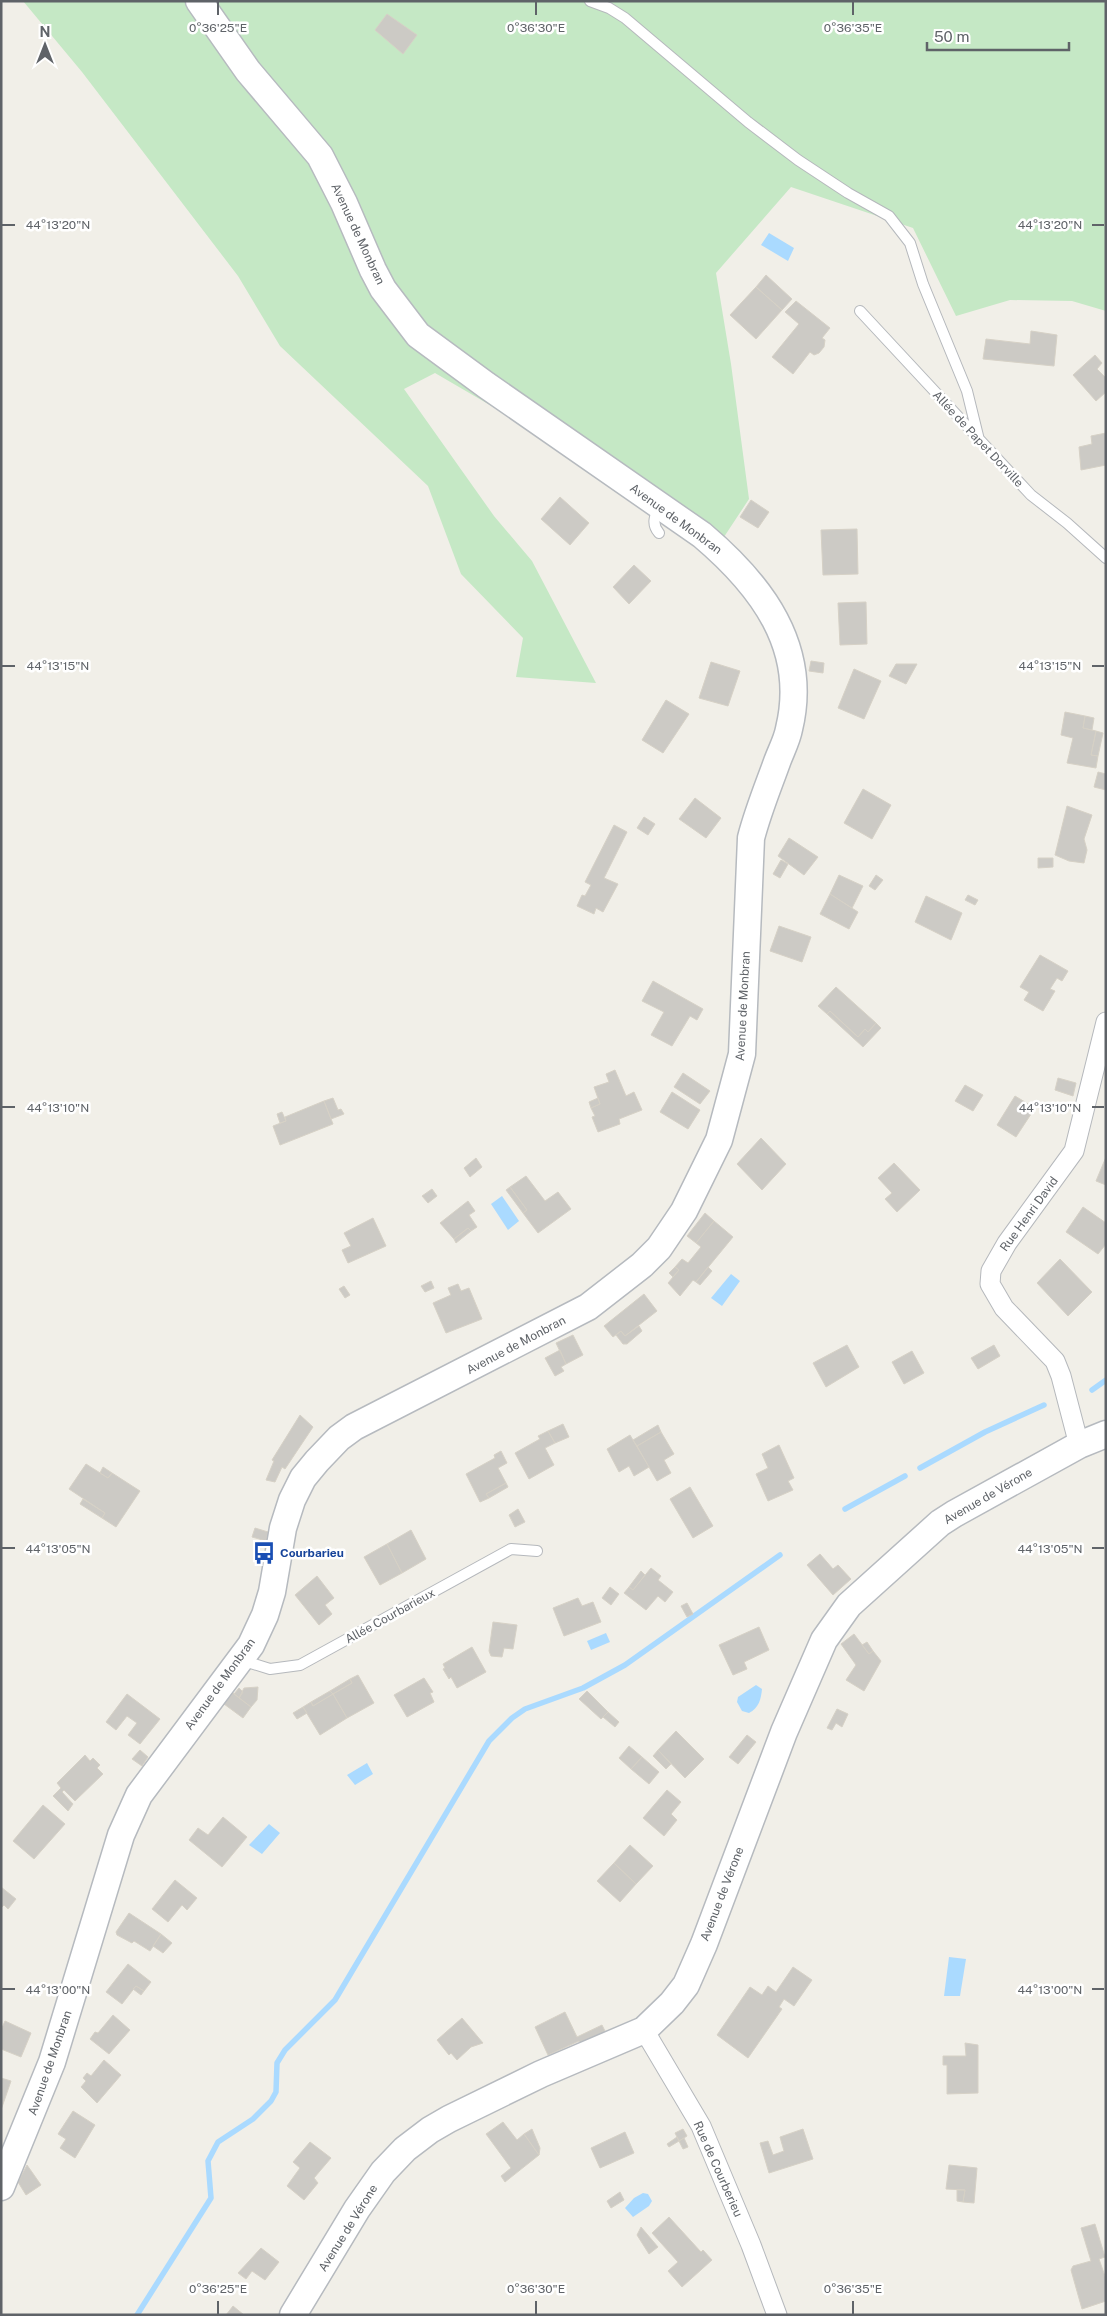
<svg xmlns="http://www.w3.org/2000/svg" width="1107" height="2316" font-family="'Public Sans',sans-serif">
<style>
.green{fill:#c5e8c5}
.water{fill:#aadaff}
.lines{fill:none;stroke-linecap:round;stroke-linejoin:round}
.stream{stroke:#aadaff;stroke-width:5.5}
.building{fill:#cccac5;stroke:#d6d1c6}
.lane-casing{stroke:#b5b8bc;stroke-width:12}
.street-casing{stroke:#b5b8bc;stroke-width:21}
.secondary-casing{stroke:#b6babf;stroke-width:29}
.lane{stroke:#fff;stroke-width:10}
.street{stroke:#fff;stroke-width:19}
.secondary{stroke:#fff;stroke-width:26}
.ticks{fill:none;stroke:#5f6368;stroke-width:2}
.labels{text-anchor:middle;stroke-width:5;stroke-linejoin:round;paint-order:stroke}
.street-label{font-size:12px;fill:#5f6368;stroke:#fff}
.transit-label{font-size:12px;font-weight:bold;fill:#164399;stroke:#fff;text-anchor:start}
.ticks-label{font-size:12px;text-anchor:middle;fill:#5f6368;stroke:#fff;stroke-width:5;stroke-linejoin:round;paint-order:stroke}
</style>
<rect width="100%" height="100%" fill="#f1efe8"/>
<path class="green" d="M23,1H1106V311L1072,301L1010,300L956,316L913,228L791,187L716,273L731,364L749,499L722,540L435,373L404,389L494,516L532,561L596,683L516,677L523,638L461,574L428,486L280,346L238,276L82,72Z"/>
<path class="water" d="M769,233L794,248L788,261L761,245Z
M502,1196L519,1221L508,1230L491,1204Z
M731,1274L740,1281L722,1306L711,1298Z
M606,1633L610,1642L591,1650L587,1641Z
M756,1685L762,1689C761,1699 759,1708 749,1713L742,1711L737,1702L738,1697Z
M367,1763L373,1774L355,1785L347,1775Z
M269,1824L280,1833L262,1854L249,1845Z
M949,1957L966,1959L960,1996H944Z
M643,2193L648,2194L652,2201L649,2206L633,2217L625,2208L634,2198Z"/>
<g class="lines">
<path class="stream" d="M1092,1390L1106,1380
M920,1468L985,1432L1044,1405
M845,1509L905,1476
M137,2315L211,2198L208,2161L218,2142L253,2119L271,2101L276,2092L277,2063L285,2050L335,2000L489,1741L512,1718L525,1709L583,1688L625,1665L780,1555"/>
</g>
<path class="building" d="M387,14L417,35L403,54L375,30Z
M766,275L792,299L782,310L756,287Z
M756,287L782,310L756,339L730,315Z
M796,301L830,328L822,338L825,340L824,347L819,353L814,355L810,352L793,374L772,357L799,324L785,312Z
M1031,331L1057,335L1054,366L983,359L986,339L1030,344Z
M1095,355L1102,363L1097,369L1106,378V392L1096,401L1073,375Z
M1106,433V465L1081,470L1079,447L1092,444L1091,436Z
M560,497L589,523L570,545L541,519Z
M751,500L769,512L758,528L740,517Z
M857,529L858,574L823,575L821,530Z
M634,565L651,581L629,604L613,587Z
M866,602L867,644L840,645L838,603Z
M811,661L824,663L823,673L809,671Z
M711,662L740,671L728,706L699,698Z
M896,664H917L906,684L889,676Z
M854,669L881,681L864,719L838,708Z
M666,700L689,714L663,753L642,740Z
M1065,712L1085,716L1083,728L1096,731L1091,755L1098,756L1096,768L1067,763L1073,738L1061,735Z
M1085,716L1094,718L1092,730L1083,728Z
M1096,731L1103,733L1098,756L1091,755Z
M1098,772L1106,774V790L1094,787Z
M863,789L891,805L872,839L844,823Z
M695,798L721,818L706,838L679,819Z
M1067,806L1092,815L1084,839L1087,850L1084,863L1069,861L1055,855Z
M644,817L655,824L648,835L637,828Z
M614,825L627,832L604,878L618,884L603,912L596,908L594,914L577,906L582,895L585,896L591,885L585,882Z
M789,838L818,857L804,875L778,856Z
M1038,858H1053V867L1038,868Z
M781,860L788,864L780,878L773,874Z
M839,875L863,886L852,908L830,894Z
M876,875L883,880L875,890L869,886Z
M830,894L858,912L849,929L820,914Z
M968,895L978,900L975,905L965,900Z
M926,896L962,913L951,940L915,922Z
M779,926L811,937L802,962L770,951Z
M1040,955L1068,971L1062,981L1057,978L1050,989L1055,991L1043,1011L1024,1000L1029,992L1020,987Z
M653,981L703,1009L697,1020L690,1016L672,1046L651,1035L664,1012L642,1001Z
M836,987L876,1023L868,1032L865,1029L858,1037L830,1011L827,1014L818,1006Z
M830,1011L858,1037L865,1029L868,1032L876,1023L881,1028L863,1047L827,1014Z
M615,1070L626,1096L634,1092L642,1110L619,1119L620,1124L598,1132L592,1117L595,1116L591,1108L600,1104L594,1087L609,1082L606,1074Z
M683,1073L710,1091L700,1104L674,1087Z
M1058,1078L1076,1083L1073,1096L1055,1090Z
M965,1085L983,1095L973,1111L955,1101Z
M672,1092L700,1110L688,1129L660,1112Z
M1015,1096L1035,1108L1016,1137L997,1125Z
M333,1098L338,1110L341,1109L344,1114L331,1119L324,1101Z
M598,1098L600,1104L591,1108L589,1102Z
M324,1101L333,1124L280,1145L273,1126L286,1121L285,1117Z
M282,1112L286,1121L280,1123L277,1114Z
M761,1138L786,1164L762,1190L737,1164Z
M1106,1157V1185L1096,1181Z
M476,1158L482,1167L470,1177L464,1168Z
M894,1163L920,1190L897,1212L885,1199L892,1193L878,1178Z
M526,1176L545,1201L558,1192L571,1209L538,1233L523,1213L527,1210L510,1187Z
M510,1187L527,1210L523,1213L506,1190Z
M432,1189L437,1196L428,1203L422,1196Z
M468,1201L475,1211L469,1215L477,1227L471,1231L468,1228L454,1239L440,1223Z
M1083,1207L1106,1223V1244L1098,1254L1066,1232Z
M705,1213L714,1221L696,1243L687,1236Z
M373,1218L386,1246L348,1263L342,1250L351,1246L344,1233Z
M714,1221L733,1237L696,1282L693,1280L680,1296L668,1283L679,1270L675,1267L682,1259L688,1263L701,1247L696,1243Z
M468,1228L471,1231L456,1243L454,1239Z
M1060,1259L1092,1292L1068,1316L1037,1283Z
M675,1267L679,1270L673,1277L669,1273Z
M708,1267L712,1271L700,1285L696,1282Z
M431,1281L434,1288L425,1292L421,1286Z
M458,1284L461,1291L469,1288L482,1319L446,1333L433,1303L451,1295L448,1288Z
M344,1286L350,1295L345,1298L339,1289Z
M644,1294L657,1311L625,1336L621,1331L613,1337L604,1326Z
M639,1326L642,1331L627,1344H623L616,1335L621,1331L625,1336Z
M573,1335L583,1355L566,1364L556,1343Z
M847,1345L859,1367L826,1387L813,1363Z
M994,1345L1000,1356L978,1369L971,1358Z
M560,1350L566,1364L561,1367L564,1371L555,1376L545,1358Z
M912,1351L924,1373L904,1384L892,1362Z
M300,1415L313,1427L285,1469L282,1467L275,1482L266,1480L274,1461L272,1460Z
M563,1424L569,1437L555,1443L548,1431Z
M658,1425L661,1432L637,1446L633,1440Z
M548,1431L555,1443L545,1448L554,1465L529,1479L515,1453L540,1439L538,1436Z
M661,1432L674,1454L664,1460L671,1473L657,1481L637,1446Z
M630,1435L649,1467L634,1476L629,1466L619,1472L607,1449Z
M779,1445L794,1478L788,1481L793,1490L768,1501L756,1474L768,1468L762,1454Z
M501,1451L507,1463L498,1468L506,1483L486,1494L489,1498L480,1502L466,1474L495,1458L494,1455Z
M86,1464L108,1478L112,1473L140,1491L116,1527L102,1518L105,1513L69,1489Z
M103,1467L112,1473L108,1478L100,1473Z
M506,1483L508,1487L489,1498L486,1494Z
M690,1487L713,1526L693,1538L670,1499Z
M83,1499L105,1513L102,1518L80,1504Z
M518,1509L525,1522L515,1527L509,1515Z
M255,1528L268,1532L266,1541L252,1537Z
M411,1530L426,1559L402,1573L387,1544Z
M387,1544L402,1573L380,1585L364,1557Z
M820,1554L833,1569L838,1565L851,1579L833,1595L807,1565Z
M651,1568L661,1576L658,1580L673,1592L665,1602L658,1596L646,1610L624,1593L629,1587L633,1590Z
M641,1571L645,1575L633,1590L629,1587Z
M317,1576L334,1598L325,1605L332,1614L319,1625L295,1595Z
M610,1587L619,1594L611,1605L602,1598Z
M578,1598L582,1606L593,1602L601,1622L564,1636L553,1608Z
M687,1603L693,1614L687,1617L681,1606Z
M493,1622L517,1625L513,1649L504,1648L502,1657L491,1656L489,1651Z
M759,1627L769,1650L744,1662L747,1669L733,1675L719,1645Z
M854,1634L869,1654L873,1651L881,1661L864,1691L846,1680L856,1665L841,1644Z
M867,1642L873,1651L869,1654L862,1645Z
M472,1647L486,1672L457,1688L451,1677L449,1679L443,1669L445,1668L443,1664Z
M358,1675L374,1703L347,1718L333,1694L352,1683L350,1679Z
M424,1678L433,1692L430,1693L434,1702L407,1717L394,1695Z
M350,1679L352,1683L333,1694L330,1691Z
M258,1687L257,1700L251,1707L239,1698L244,1688Z
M239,1688L243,1692L239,1698L234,1694Z
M330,1691L333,1694L313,1706L311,1702Z
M587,1691L608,1712L601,1719L579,1699Z
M233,1693L251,1707L243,1718L224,1704Z
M127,1694L160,1719L140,1744L128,1735L137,1723L127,1716L116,1730L106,1722Z
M333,1694L347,1718L320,1735L303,1707L311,1702L313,1706Z
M303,1707L307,1713L297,1719L293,1713Z
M837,1709L848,1714L842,1727L836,1723L832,1730L827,1728Z
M608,1712L619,1722L615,1727L603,1717Z
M676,1731L704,1759L685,1778L658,1750Z
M747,1735L756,1742L738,1764L729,1757Z
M629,1746L642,1757L631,1769L619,1758Z
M140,1750L148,1757L142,1766L132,1759Z
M658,1750L671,1764L666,1769L653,1756Z
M85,1755L90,1761L93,1758L100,1765L97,1768L103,1774L75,1801L64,1790L62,1792L73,1804L68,1811L53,1796L61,1788L57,1783Z
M642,1757L659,1772L649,1784L631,1769Z
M667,1790L681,1802L671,1814L677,1820L664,1836L643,1818Z
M43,1805L65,1824L34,1859L13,1841Z
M223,1817L247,1837L222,1867L189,1840L198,1828L208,1835Z
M630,1845L653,1866L636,1884L614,1863Z
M614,1863L636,1884L620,1902L597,1881Z
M175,1880L197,1898L187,1910L182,1905L168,1922L152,1909Z
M1,1887L16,1899L8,1909L4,1905L1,1908Z
M129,1913L161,1934L150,1951L134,1941L132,1943L117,1935L116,1932Z
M161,1934L172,1943L163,1953L153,1946Z
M128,1964L151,1982L144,1991L136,1986L122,2004L106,1992Z
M793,1967L812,1980L794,2006L784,1999L779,2007L782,2009L748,2058L717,2035L750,1987L762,1995L768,1986L776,1992Z
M136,1986L144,1991L141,1995L133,1989Z
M565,2012L577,2037L602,2025L607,2035L581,2045L579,2041L548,2055L535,2027Z
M113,2015L130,2030L109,2054L90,2039L95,2032L98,2033Z
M462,2018L483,2043L471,2047L457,2060L451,2053L449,2055L437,2040Z
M5,2021L31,2033L21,2057L1,2049V2030Z
M965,2043L978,2045V2093L947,2094V2065H943V2056H966Z
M104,2060L121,2075L97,2103L81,2087L86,2081L83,2078L87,2073L91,2076Z
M1,2078L11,2081L1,2110Z
M73,2111L95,2125L75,2158L60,2148L66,2139L58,2134Z
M503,2122L517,2140L524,2134L539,2155L505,2182L501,2176L511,2168L486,2134Z
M532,2129L540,2148L539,2155L524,2134Z
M683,2129L687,2136L679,2141L675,2133Z
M803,2129L813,2159L769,2173L760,2143L768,2141L773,2155L784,2151L780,2137Z
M625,2132L634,2153L600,2168L591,2148Z
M677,2137L679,2141L669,2147L667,2144Z
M684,2138L688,2147L683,2149L679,2141Z
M310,2142L331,2158L314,2178L318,2183L304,2200L287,2186L300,2168L293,2162Z
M27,2165L41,2185L26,2195L18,2182Z
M949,2165L977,2168L974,2203L963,2202L965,2190L946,2189Z
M957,2190H965L963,2202L957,2201Z
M620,2192L624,2200L611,2208L607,2201Z
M669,2217L701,2252L703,2250L712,2260L682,2287L668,2271L678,2262L652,2233Z
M1095,2224L1105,2257L1099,2259L1106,2279V2301L1082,2309L1071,2270L1073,2266L1091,2261L1081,2228Z
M641,2227L658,2247L649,2254L637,2235Z
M261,2248L279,2262L265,2280L252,2271L246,2279L238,2273Z
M233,2306L244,2315H226Z"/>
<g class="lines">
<defs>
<path id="lane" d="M590,1L609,8L625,18L748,122L798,160L848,193L889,216L910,243L923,284L967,391L979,440
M860,311L1031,495L1067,523L1106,558
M659,505C655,516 651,524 659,533
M241,1660L270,1669L300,1665L511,1549L537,1551"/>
<path id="street" d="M1079,1445L1061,1376L1055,1361L1004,1308L990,1284L991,1271L1007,1243L1074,1151L1106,1022
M644,2030L701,2126L751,2245L777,2315"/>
<path id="secondary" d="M1,2187L52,2062L121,1835L139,1795L251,1645L265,1615L272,1592L283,1528L292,1500L303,1478L317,1461L339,1438L354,1427L588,1307L642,1265L659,1248L684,1211L719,1140L742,1054L751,838C758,811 768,787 777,762C781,751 787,740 789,729C809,647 761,585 702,535L486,385L418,335L383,289L373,270L344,203L320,156L248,71L199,1
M293,2315L357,2209L383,2172L405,2149L430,2130L449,2119L541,2074L644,2030L672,2003L686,1985L704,1944L784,1732L824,1640L849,1605L940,1523L954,1514L1079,1445L1106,1434"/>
</defs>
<use href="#lane" class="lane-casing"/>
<use href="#street" class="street-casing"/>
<use href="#secondary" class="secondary-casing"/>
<use href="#lane" class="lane"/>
<use href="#street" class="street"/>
<use href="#secondary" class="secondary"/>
</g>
<path class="ticks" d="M218,2V15M536,2V15M853,2V15M2,225H15M1092,225H1104M2,666H15M1092,666H1104M2,1107H15M1092,1107H1104M2,1548H15M1092,1548H1104M2,1989H15M1092,1989H1104M218,2301V2314M536,2301V2314M853,2301V2314"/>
<defs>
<symbol id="bus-bare" viewBox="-9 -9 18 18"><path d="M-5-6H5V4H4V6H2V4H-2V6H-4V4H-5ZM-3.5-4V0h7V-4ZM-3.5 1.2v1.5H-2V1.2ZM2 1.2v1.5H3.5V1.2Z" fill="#1a4fb4" stroke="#fff" stroke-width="2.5" paint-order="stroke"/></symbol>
</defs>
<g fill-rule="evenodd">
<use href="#bus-bare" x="248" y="1537" width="32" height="32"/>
</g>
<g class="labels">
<g class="street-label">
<text transform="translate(358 234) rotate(65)" y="4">Avenue de Monbran</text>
<text transform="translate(978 439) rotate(47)" y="4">Allée de Papet Dorville</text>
<text transform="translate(676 519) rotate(36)" y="4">Avenue de Monbran</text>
<text transform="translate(743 1006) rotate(-87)" y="4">Avenue de Monbran</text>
<text transform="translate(1029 1214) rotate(-54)" y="4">Rue Henri David</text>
<text transform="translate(516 1345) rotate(-28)" y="4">Avenue de Monbran</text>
<text transform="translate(988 1496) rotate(-30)" y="4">Avenue de Vérone</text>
<text transform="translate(390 1616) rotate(-29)" y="4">Allée Courbarieux</text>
<text transform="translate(220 1684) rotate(-54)" y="4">Avenue de Monbran</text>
<text transform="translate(722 1894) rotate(-69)" y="4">Avenue de Vérone</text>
<text transform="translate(50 2063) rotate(-71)" y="4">Avenue de Monbran</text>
<text transform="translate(718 2169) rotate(66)" y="4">Rue de Courberieu</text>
<text transform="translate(348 2228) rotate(-58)" y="4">Avenue de Vérone</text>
</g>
<g class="transit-label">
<text x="280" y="1557">Courbarieu</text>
</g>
</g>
<g class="ticks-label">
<text x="218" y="32">0°36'25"E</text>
<text x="536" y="32">0°36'30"E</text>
<text x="853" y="32">0°36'35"E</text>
<text x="58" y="229">44°13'20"N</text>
<text x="1050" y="229">44°13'20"N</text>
<text x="58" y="670">44°13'15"N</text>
<text x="1050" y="670">44°13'15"N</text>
<text x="58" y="1112">44°13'10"N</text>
<text x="1050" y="1112">44°13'10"N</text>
<text x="58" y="1553">44°13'05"N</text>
<text x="1050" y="1553">44°13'05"N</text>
<text x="58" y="1994">44°13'00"N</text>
<text x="1050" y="1994">44°13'00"N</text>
<text x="218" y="2293">0°36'25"E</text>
<text x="536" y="2293">0°36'30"E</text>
<text x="853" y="2293">0°36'35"E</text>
</g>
<rect width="1107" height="2316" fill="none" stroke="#5f6368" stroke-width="5"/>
<g transform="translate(45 45)" stroke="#ffffff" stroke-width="4" paint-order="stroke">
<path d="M0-4L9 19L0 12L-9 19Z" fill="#5f6368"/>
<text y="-8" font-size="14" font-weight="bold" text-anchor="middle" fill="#5f6368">N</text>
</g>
<path d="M927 42v8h142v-8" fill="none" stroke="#5f6368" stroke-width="2.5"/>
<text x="934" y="42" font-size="15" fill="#5f6368" stroke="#ffffff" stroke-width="4" paint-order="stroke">50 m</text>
</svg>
